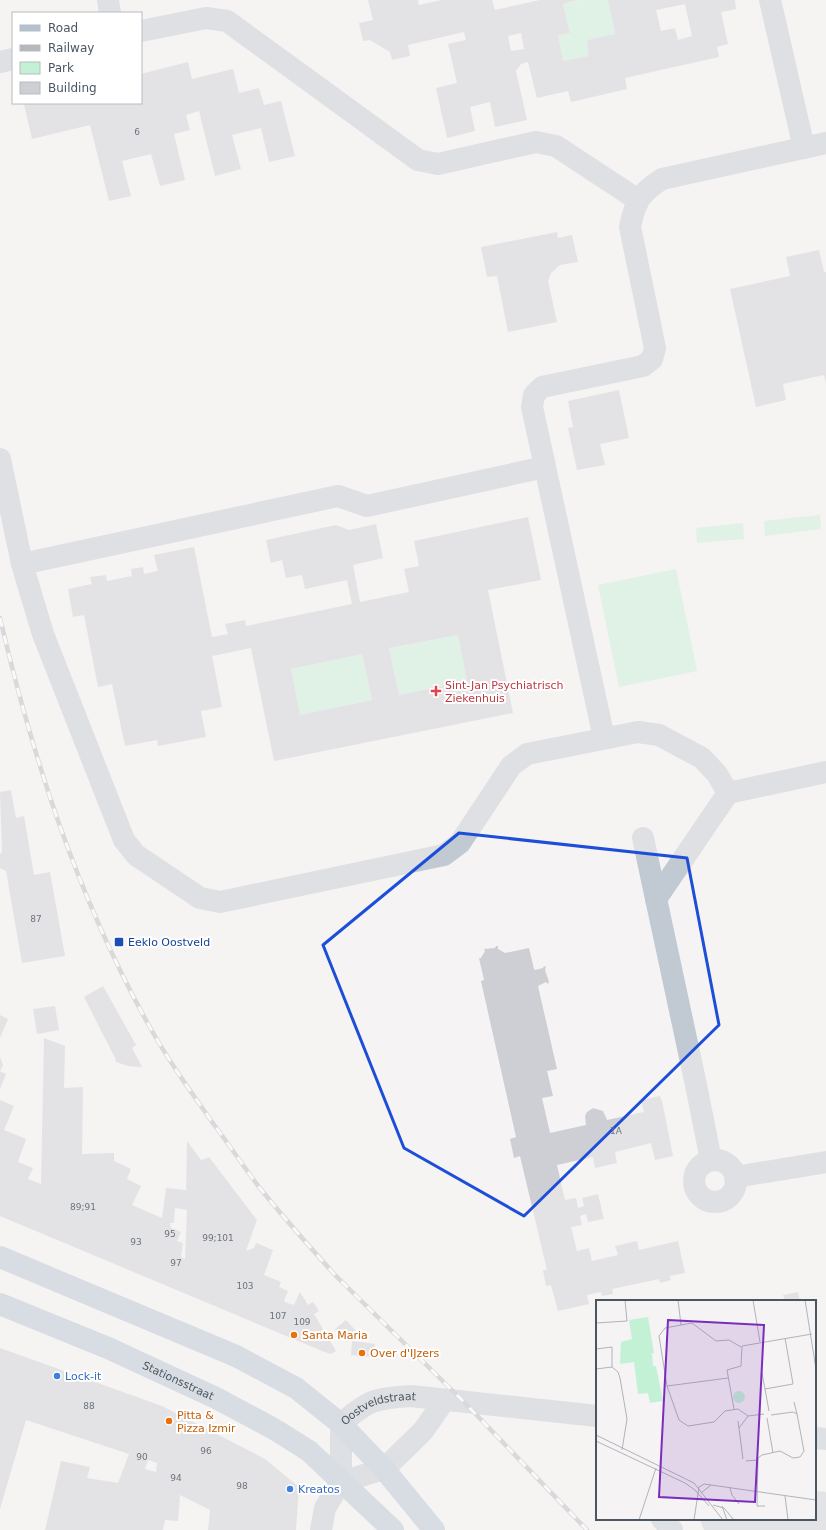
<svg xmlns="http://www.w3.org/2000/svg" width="826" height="1530" font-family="'DejaVu Sans',sans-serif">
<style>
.green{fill:#c3f1d5}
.building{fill:#cdcfd5;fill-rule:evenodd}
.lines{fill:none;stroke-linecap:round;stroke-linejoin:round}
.minor{stroke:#c1cad2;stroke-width:22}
.major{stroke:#b3c2d1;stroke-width:22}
.rail-casing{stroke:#b5b8bd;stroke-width:4.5}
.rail{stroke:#fff;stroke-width:3;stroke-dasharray:9;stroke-linecap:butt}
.marked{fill:none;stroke:#1d4ed8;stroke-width:3;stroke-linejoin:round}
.health-dot{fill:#e0444e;stroke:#fff;stroke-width:1.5}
.transit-dot{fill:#1a4fb4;stroke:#fff;stroke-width:1.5}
.food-dot{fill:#e8710a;stroke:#fff;stroke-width:1.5}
.shop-dot{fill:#3f7fe0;stroke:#fff;stroke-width:1.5}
.labels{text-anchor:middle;stroke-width:4;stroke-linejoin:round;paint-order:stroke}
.number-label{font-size:9px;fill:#6b747e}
.health-label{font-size:11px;fill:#be3a42;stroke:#fff;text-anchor:start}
.transit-label{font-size:11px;fill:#164399;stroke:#fff;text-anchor:start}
.food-label{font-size:11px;fill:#c56008;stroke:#fff;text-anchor:start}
.shop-label{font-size:11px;fill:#366cbe;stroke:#fff;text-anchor:start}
.street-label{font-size:11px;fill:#4a5661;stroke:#fff}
.inset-road{fill:none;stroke:#b1b4b9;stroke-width:1}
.view{fill:#7b2cbf;fill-opacity:0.15;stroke:#7b2cbf;stroke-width:2}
.inset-edge{fill:none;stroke:#4a5661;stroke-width:2}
</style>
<rect width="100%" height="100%" fill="#f5f3f3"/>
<path class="green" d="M581,0H608L615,34L587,40L588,56L563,61L558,35L570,33L563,4Z
M820,515L821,529L765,536L764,521Z
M743,523L744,539L697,543L696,528Z
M676,569L697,671L619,687L598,585Z
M458,635L467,681L399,695L389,648Z
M362,654L372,700L300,715L291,669Z"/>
<path class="building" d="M368,0H418L419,5L441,0H492L495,10L540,0H578L563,4L570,33L558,35L563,61L588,56L587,40L615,34L608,0H735L736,9L721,12L728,44L717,47L719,57L625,78L627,89L571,102L568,91L537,98L528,62L521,64L516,71L527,120L495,127L490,102L470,107L475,131L447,138L436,88L457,83L448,44L466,40L464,32L408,45L410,56L392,60L390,52L370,40L363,41L359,23L373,20ZM685,4L692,36L678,40L675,28L661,31L656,10ZM521,33L524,49L511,51L508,36Z
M188,62L192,79L233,69L239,93L259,88L264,105L281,101L295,156L269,162L261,128L232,135L241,169L215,176L199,111L186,115L190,130L174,134L185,180L160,186L151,154L122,161L131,196L109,201L90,125L32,139L24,104L141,103V74Z
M557,232L558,238L572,235L578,262L560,265L551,273L548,281L557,322L508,332L497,276L487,277L481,247Z
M819,250L824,272H826V383L824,375L783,384L786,400L756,407L730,289L790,276L786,257Z
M619,390L629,438L600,444L605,465L577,470L568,428L573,427L568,401Z
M528,517L541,580L488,590L513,713L274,761L251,648L212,656L222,707L201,711L206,737L158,746L157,740L125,746L112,684L98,687L84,615L73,617L68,589L92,584L90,577L106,575L107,581L132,576L131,569L143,567L144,574L158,571L154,555L194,547L212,637L228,634L225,624L245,620L246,626L352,604L347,580L305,589L302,575L286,578L282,560L271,563L266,540L336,525L349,530L376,524L383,558L353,565L360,602L409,592L404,569L419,566L414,541ZM458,635L467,681L399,695L389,648ZM362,654L372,700L300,715L291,669Z
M11,790L16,818L24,816L34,875L50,872L65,956L22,963L6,871L0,868V854L2,852L0,792Z
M496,946H498V949L505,953L529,948L534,969L535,970L543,968L544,966L546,967L545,970L549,982L548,984L546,982L538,986L557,1069L547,1071L553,1096L542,1098L550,1133L586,1125L585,1116L587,1112L593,1108L603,1111L607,1120L644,1112L641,1100L660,1096L662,1101L673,1156L655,1160L651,1143L615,1152L617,1163L595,1168L593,1157L557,1165L565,1200L576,1198L578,1208L584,1206L582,1198L598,1194L604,1219L588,1222L586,1214L580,1216L582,1225L571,1227L577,1251L589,1248L592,1261L618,1255L615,1246L637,1241L639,1250L678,1241L685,1273L670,1276L671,1280L660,1283L659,1279L612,1289L613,1294L602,1296L601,1292L587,1295L589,1304L558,1311L551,1285L546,1286L543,1270H547L520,1156L514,1158L510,1139L516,1137L481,981L484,980L479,958H481L485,951L484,949L495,948Z
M103,986L136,1045L132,1048L142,1067L128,1066L116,1062L115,1058L84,997Z
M55,1006L59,1030L37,1034L33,1009Z
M0,1015L8,1019L0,1038Z
M44,1038L65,1046L64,1088L83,1087L82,1154L114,1153V1161L131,1169L127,1179L141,1186L132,1205L162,1218L166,1188L186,1190L187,1141L201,1160L209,1157L257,1220L246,1251L254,1248L256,1243L273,1250L264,1275L281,1282L279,1287L288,1291L284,1301L285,1302L294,1305L300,1292L308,1305L313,1302L319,1311L314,1314L336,1351L331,1354L322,1351L0,1216V1100L14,1106L4,1130L26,1139L18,1162L33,1168L28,1179L41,1184ZM175,1208L187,1210L185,1259L181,1257L183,1243L177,1241L181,1232L171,1228L170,1223H174Z
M0,1057L3,1065L0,1071L6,1074L0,1089Z
M798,1292L800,1301H785L783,1295Z
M346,1320L357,1332L347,1342L335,1329Z
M352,1341L375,1344L373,1357L351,1355Z
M0,1348L162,1406L265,1459L299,1487L296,1530H208L210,1510L180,1495L178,1521L165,1520L163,1530H45L61,1461L90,1467L87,1478L118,1483L129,1454L26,1420L0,1509ZM148,1460L157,1463L156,1472L145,1469Z
M815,1491L826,1492V1530H704L702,1526L700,1519H815Z"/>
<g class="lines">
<g class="minor">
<path d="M108,0L110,13"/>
<path d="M770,0L804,148"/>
<path d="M141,31L206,18L227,21L418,160L438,164L536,142L556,146L638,200"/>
<path d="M0,62L13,59"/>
<path d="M0,459L22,564L43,634L124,840L136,855L200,898L220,902L444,855L460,843L511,766L527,754L638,732L659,735L702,758L717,774L728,793L656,899"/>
<path d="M22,564L338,496L367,506L545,467"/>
<path d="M604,738L532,407L534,395L542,387L643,366L652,359L655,348L630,227C635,202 640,193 662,179L826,143"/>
<path d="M728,793L826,772"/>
<path d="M643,838L696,1085L711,1160"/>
<circle cx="715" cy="1181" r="21"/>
<path d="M735,1177L826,1162"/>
<path d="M815,1438L826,1439"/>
<path d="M341,1482L384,1469L423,1431L444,1401"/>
<path d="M662,1519L672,1530"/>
<path id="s1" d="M321,1530L325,1508L341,1482V1424C368,1400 376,1398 411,1396L597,1416"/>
</g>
<g class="major">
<path d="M0,1257L236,1356L296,1388L341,1424L384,1469L434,1530"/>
<path id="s2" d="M0,1304L108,1348L216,1398L274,1429L309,1451L393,1530"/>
</g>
<defs>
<path id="rail" d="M0,618C33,759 77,895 147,1022C167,1059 191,1092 215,1126C230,1146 244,1167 259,1187C283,1217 309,1246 335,1275L464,1402L587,1530"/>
</defs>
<use href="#rail" class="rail-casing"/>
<use href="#rail" class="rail"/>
</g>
<path d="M0 0H826V1530H0ZM459,833L687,858L719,1025L524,1216L404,1148L323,945Z" fill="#f5f3f3" fill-opacity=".55" fill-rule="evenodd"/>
<path class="marked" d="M459,833L687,858L719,1025L524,1216L404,1148L323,945Z"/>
<path class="health-dot" d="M434 685h4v4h4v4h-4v4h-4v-4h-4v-4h4z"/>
<rect class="transit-dot" x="114" y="937" width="10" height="10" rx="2"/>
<g class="food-dot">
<circle cx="294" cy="1335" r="4"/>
<circle cx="362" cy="1353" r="4"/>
<circle cx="169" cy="1421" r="4"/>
</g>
<g class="shop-dot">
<circle cx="57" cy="1376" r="4"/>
<circle cx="290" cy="1489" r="4"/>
</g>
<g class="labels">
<g class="number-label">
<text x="137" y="135">6</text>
<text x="36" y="922">87</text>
<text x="616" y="1134">1A</text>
<text x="83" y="1210">89;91</text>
<text x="170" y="1237">95</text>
<text x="218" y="1241">99;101</text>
<text x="136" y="1245">93</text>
<text x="176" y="1266">97</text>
<text x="245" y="1289">103</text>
<text x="278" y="1319">107</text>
<text x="302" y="1325">109</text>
<text x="89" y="1409">88</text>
<text x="206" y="1454">96</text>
<text x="142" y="1460">90</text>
<text x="176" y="1481">94</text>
<text x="242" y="1489">98</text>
</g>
<g class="health-label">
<text x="445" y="689">Sint-Jan Psychiatrisch<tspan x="445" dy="13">Ziekenhuis</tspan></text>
</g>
<g class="transit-label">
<text x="128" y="946">Eeklo Oostveld</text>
</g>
<g class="food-label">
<text x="302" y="1339">Santa Maria</text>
<text x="370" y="1357">Over d'IJzers</text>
<text x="177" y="1419">Pitta &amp;<tspan x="177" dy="13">Pizza Izmir</tspan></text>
</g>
<g class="shop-label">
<text x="65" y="1380">Lock-it</text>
<text x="298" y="1493">Kreatos</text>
</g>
<g class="street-label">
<text dy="4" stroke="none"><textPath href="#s2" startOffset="194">Stationsstraat</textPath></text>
<text dy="4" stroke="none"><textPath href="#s1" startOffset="153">Oostveldstraat</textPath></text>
</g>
</g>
<g transform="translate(596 1300)">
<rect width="220" height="220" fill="#f5f3f3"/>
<path d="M52,17L58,53H56L57,66H60L67,101L54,103L52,93L42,94L38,62L24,64L25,42L36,39L33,20ZM137 97a6 6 0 1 1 12 0a6 6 0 1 1-12 0Z" fill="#c3f1d5"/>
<path class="inset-road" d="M82,0L85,25M157,0L164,42M209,0L220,69M0,23L31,21L29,0M0,49L16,47V67M0,69L16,67L22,72L24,78L31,119L26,150M166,73L173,111M71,86L132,78M169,89L197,84L189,38M198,102L201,114M138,109L131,70L145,66L146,46L216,34M152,116L168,114M171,118L177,153M142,121L147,159M143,128L152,116L142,109L129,111L118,122L92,126L83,120L71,86L63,36L69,28L96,23L120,41L133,40L145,47M0,135L98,183L127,220M0,141L89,183L99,190L113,206M150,161L162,160M134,188L136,195L143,204M105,193L115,185M189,196L192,220M117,205L128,208L138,220M126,206L131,220M169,206H161L162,158L166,155L184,151L197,158L204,157L208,151L201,114L197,112L175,115M43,220L60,168M98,220L103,187L108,184L220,200"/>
<path class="view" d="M72,20L168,25L159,202L63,197Z"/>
<rect width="220" height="220" class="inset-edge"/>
</g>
<rect x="12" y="12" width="130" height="92" fill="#ffffff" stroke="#b7bbc0"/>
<rect x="20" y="25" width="20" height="6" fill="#b3c2d1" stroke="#b7bbc0"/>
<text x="48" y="32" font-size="12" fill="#4a5661">Road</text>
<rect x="20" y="45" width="20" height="6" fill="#b5b8bd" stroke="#b7bbc0"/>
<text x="48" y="52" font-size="12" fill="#4a5661">Railway</text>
<rect x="20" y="62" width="20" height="12" fill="#c3f1d5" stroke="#b7bbc0"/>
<text x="48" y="72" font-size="12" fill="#4a5661">Park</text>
<rect x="20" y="82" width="20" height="12" fill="#cdcfd5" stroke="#b7bbc0"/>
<text x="48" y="92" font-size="12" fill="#4a5661">Building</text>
</svg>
